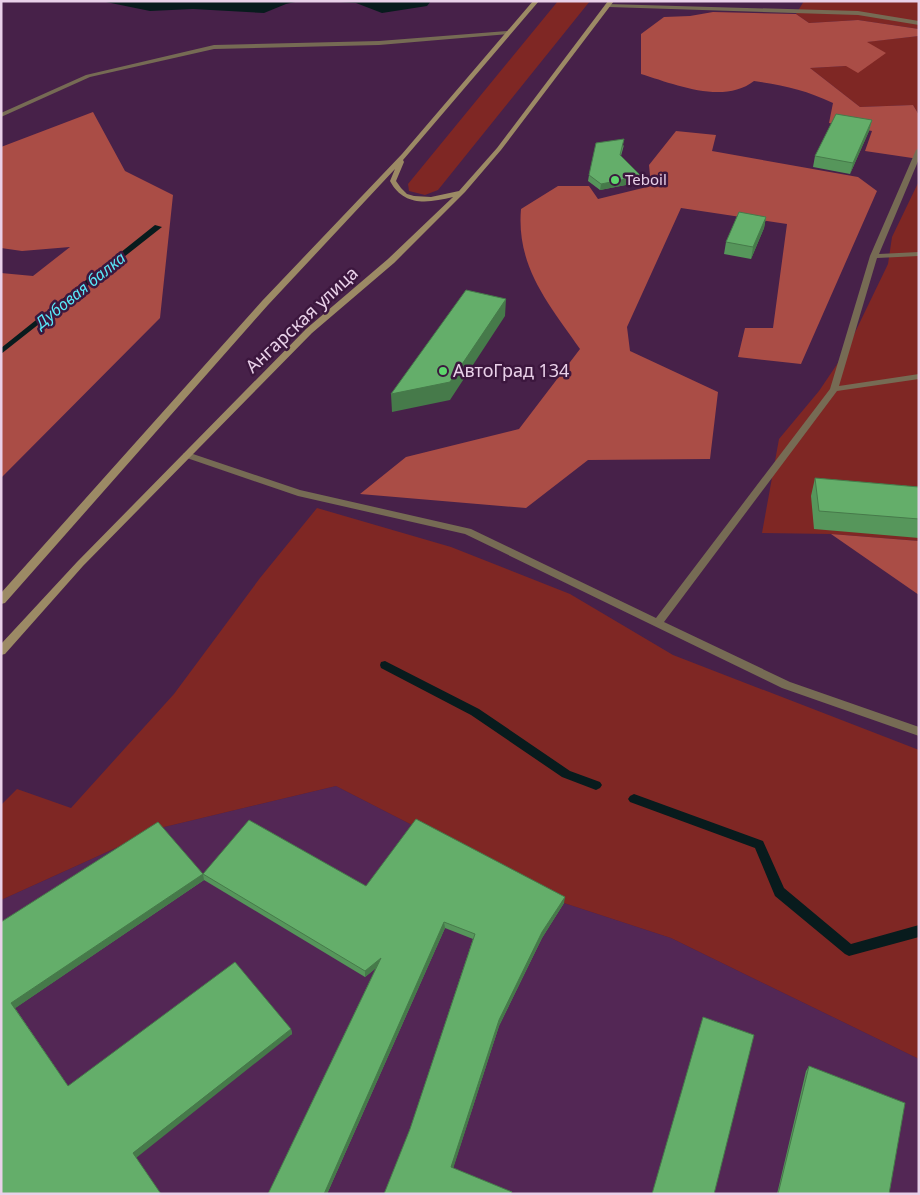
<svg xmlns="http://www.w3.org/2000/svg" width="920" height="1195" font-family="'Noto Sans',sans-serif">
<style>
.built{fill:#532755}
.green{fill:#7f2724}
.forest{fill:#aa4d46}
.water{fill:#081b1d}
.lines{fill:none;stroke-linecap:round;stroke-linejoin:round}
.stream{fill:#081b1d;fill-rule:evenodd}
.minor{fill:#766b54;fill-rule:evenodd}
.secondary{fill:#9c8a65;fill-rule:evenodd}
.wall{fill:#56965b}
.shaded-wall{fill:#467a4a}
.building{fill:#64ae6a;stroke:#467a4a}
.poi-dot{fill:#5dd56c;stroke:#3c173e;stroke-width:2}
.labels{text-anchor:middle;stroke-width:5;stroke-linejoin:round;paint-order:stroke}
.far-poi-label{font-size:15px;fill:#e9d1e9;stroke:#3c173e;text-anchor:start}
.far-water-label{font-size:16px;font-style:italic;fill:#59e8f9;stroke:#3c173e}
.street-label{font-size:18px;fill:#e9d1e9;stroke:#3c173e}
.poi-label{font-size:18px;fill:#e9d1e9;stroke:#3c173e;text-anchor:start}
</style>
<rect width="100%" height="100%" fill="#472149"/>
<path class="built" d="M336,786L564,903L671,938L919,1059V1194H1V900L160,828Z"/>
<path class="green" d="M558,1H590L438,190L425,195L409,191L408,184Z
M804,1H919V29L858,20L809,23L796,14Z
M919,36V115L913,105L860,107L810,68L846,66L885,53L865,42Z
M919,181V541L831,534L762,533L779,439L819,391L846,351L888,264L892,237Z
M317,508L451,547L570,594L673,655L919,750V1059L671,938L564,903L336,786L160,828L1,900V805L17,789L71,808L174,694L260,578Z"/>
<path class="forest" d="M713,12L796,14L809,23L858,20L919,29V36L867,42L886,53L858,73L846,66L810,68L860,107L913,105L919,115V159L865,151L872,131L829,123L833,103C806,90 783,85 754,81C723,105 674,84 641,74V34L664,17L690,16Z
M93,112L125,171L173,195L160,318L1,478V273L33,276L70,247L22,251L1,248V147Z
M676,131L716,135L712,151L858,177L877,191L801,364L738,357L745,328H773L787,224L681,208L627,327L630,351L718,392L710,459L588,460L526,508L360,494L406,457L519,429L580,349C549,304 516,267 521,209L558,186H589L598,199L651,186L649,165Z
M831,534L919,541V595Z"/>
<path class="water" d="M101,1H300L286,4L264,13L193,9L150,11Z
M323,1H431L427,6L382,13L356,3Z"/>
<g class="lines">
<path class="stream" d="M155,225L162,227L1,354V348Z
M385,661L479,709L570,771L600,782L602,785L600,788L596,790L562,777L471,715L381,668L380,665L381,662Z
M634,794L763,841L784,888L851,944L919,925V937L849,956L845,954L775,896L755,848L630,802L628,799L630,796Z"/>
<path class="minor" d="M607,4L858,11L919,21V25L858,15L609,7L606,5Z
M507,31L510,33L509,34L379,45L214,49L90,77L1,117V113L86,75L214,45L379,41Z
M919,148V159L879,254L919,252V256L877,258L839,386L919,374V379L837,391L664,622L790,682L919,727V736L782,688L465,534L298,496L184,457L183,455L184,453H190L300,490L471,529L656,618L830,389L870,256L916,150Z"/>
<path class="secondary" d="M533,1H539L403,160L404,162L396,181L401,188L407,194L414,196L431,197L459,191L497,148L608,1H614L501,150L465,192L394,263L312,333L83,566L5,654L1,655V644L77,562L306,329L388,259L453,197C428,203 404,207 390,181L395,169L268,305L5,603L1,604V593L262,301L402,154Z"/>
</g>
<path class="wall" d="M872,120L869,131L850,174L813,167L815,156Z
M624,145L621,156L641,176V182L600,190L588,181L589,175Z
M766,217L764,228L751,259L724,254L726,242Z
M815,478L919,487V538L814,529L811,496Z
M203,874L366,886L564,903L542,938L499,1026L453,1168L512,1192L511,1194H384L410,1129L473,939L445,928L327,1194H268L376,968L365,977L204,880L15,1008L68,1086L291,1029L292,1034L1,1194V922Z
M809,1066L889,1194H777L806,1071Z"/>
<path class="shaded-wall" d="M872,120L869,131L850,174L853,163Z
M641,176V182L600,190L601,184Z
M766,217L764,228L751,259L753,247Z
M506,299L505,316L450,400L392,412L391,394Z
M203,874L204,880L14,1009L11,1003Z
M565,897L564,903L542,938L499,1026L452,1172L451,1167L499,1020L542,932Z
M444,922L445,928L327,1194H324Z
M381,958V964L365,977V971Z
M291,1029L292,1034L136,1158L133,1153Z"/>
<path class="building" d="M836,114L872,120L853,163L815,156Z
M624,139L620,155L641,176L601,184L589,175L596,143Z
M739,212L766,217L753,247L726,242Z
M466,290L506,299L450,382L391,394Z
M815,478L919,487V519L819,511Z
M416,819L565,897L542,932L499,1020L451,1167L512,1192L511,1194H384L410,1129L475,934L444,922L324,1194H268L381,958L365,971L203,874L249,820L366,886Z
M158,822L203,874L11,1003L68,1086L235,962L291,1029L133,1153L161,1194H1V922Z
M703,1017L754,1035L714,1194H652Z
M809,1066L905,1103L889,1194H778Z"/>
<g class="poi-dot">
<circle cx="615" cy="180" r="5"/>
<circle cx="443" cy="371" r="5"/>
</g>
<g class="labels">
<g class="far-poi-label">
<text x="625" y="185">Teboil</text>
</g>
<g class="far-water-label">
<text transform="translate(80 290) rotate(-39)" y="6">Дубовая балка</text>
</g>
<g class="street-label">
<text transform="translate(302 320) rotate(-43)" y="6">Ангарская улица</text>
</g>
<g class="poi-label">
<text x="453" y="377">АвтоГрад 134</text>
</g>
</g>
<rect width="920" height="1195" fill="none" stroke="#e9d1e9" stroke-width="5"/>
</svg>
